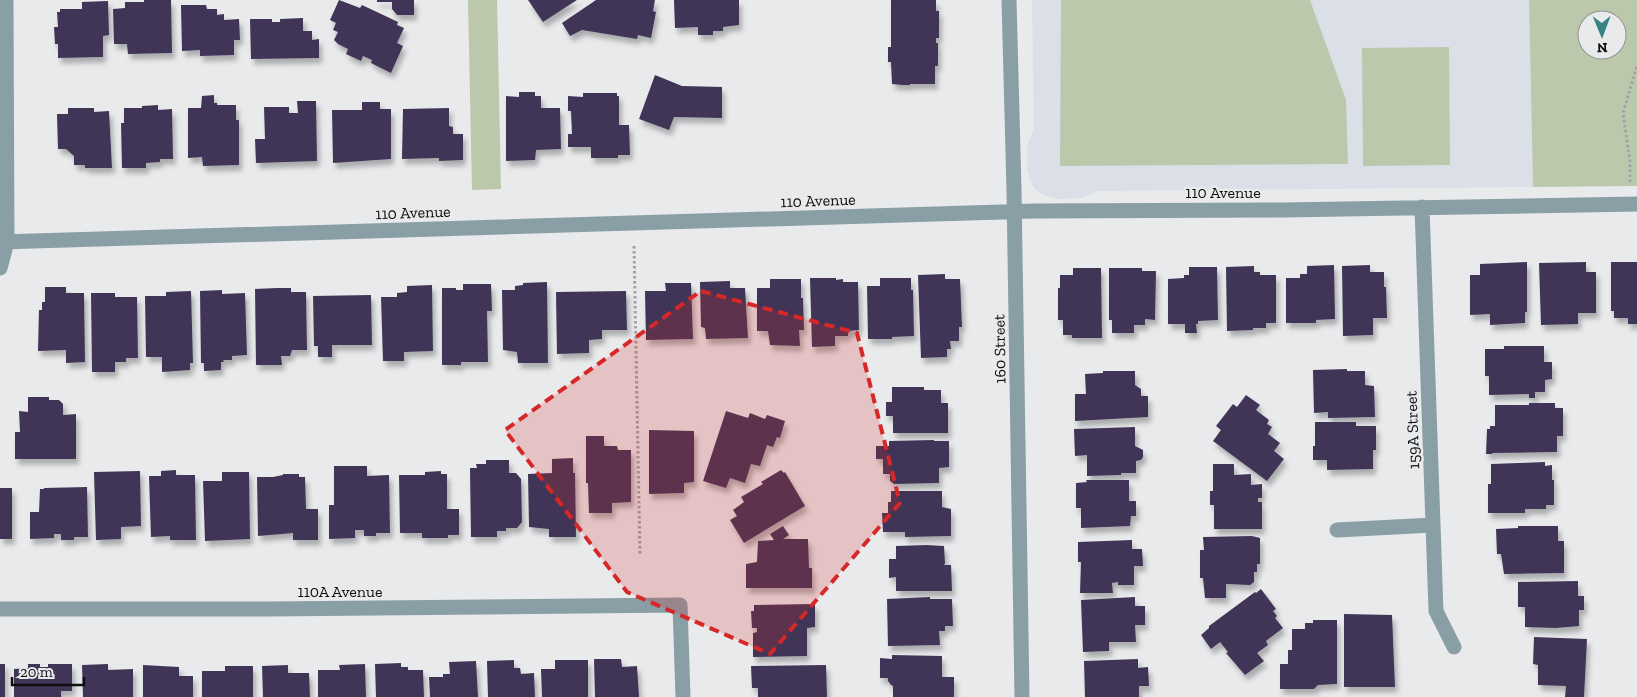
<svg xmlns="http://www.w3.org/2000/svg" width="1637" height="697" font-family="'Zilla Slab',serif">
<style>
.built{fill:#dbdfe8}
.green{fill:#bbc8ac;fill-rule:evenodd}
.building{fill:#403657;filter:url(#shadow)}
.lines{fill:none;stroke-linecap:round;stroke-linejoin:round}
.path{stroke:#a2a2a4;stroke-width:3;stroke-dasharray:2.5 2.5;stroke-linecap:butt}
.minor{stroke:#8a9ea5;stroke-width:15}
.marked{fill:#d62828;fill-opacity:0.2;stroke:#d62828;stroke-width:4;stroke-dasharray:10 6;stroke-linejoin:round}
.labels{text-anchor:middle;stroke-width:5;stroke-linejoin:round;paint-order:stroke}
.street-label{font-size:16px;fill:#0f0f10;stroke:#e9eaec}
</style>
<defs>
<filter id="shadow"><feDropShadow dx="3" dy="5.5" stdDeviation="2.5" flood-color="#0004"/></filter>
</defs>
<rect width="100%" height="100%" fill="#e9eaec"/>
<path class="built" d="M1032,0H1529L1533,187L1097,191L1082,198L1059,199L1046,196L1036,190L1032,184L1027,170V145L1034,130Z"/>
<path class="green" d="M468,0H497L501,189L472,190Z
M1061,0H1310L1346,100L1348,164L1060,166Z
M1529,0H1637V186L1533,187ZM1587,20H1617V50H1587Z
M1449,47L1450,165L1363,166L1362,48Z"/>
<path class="building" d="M144,0H171L172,53L128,54L127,44H114L113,9L125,8V2H144Z
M339,0L360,8L362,5L398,22L397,25L404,28L397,43L403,46L391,73L371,63L372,60L363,56L361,61L346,54L348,49L338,44L334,40L338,32L333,30L336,23L330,20Z
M377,0H414V15H397L392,9V2H377Z
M528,0H577L543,22Z
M596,0H655L653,11L656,12L651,38L638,35L637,39L582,30L570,36L562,23Z
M674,0H739V25L723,27V31H713V35H698V27L675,28Z
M891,0H936V11H939V38H936V43H938V66H935V84H910V85H903L892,84L891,62H888V47H891Z
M108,1L109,35L103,36V57L58,58V44H55L54,27H58L57,12H60V9H82V2Z
M181,5H206L207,9H217V15L224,14V20L239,19L240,40H234V55L200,56V50L182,51Z
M303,18V31H312V40L319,39V58L251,59L250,19H272V22H280V19Z
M655,75L682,86L722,87V118L674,117L669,130L639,119Z
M519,92H535V96H541V108H560L561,149L536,150L535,160L506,161V96L519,97Z
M583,93H617V96H619V125H629L630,155H618V158H591V147H568V134H572L571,111H568V96L583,97Z
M214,95V103H217V105H236V120H239V165L203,166L202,157L188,158V108H201L202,96Z
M297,101H316L317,161L256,163L255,139H265L264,107H289V113H298Z
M362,102H380V109H391V159L333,163L332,110H362Z
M158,105V110L172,109L173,159H160V162L146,163V168H122L121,123H124V108H142V106Z
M68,108H94V112L109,111L112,168H85V165H74V156L66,149H58L57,114H68Z
M449,108V126L453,127V134H463V160L439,161V158L402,159L403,109Z
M1527,262V312H1525V323L1490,325V314L1470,315V275H1480V264Z
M1586,262V272H1596V313H1578V324L1541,325L1539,263Z
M1611,262H1637V324H1628V318H1614V311H1611Z
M1334,265L1335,319L1316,320V323H1286V278H1300V274H1307V266Z
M1370,265V272H1384V287H1386L1387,318H1373V335L1343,336L1342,266Z
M1254,266V272H1260V275H1276V323H1266V328H1253V330L1227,331L1226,267Z
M1189,267H1217L1218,320L1198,321V324H1196L1197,333H1185V324H1168V279L1184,278V275H1189Z
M1073,268H1101L1102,338H1072V335H1063V320H1058V288H1060V275H1073Z
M1109,268H1142V271H1156L1155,320L1145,319V325H1134V333H1112V320H1109Z
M945,274V279H960L962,327H959V341H950L951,349H947V357L921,358L918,275Z
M810,278H836V280L843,279V282H858L859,330L848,331V336H835V346L812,347Z
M880,278H911V290H913L914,336L892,337V339H868L867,286H880Z
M770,279H801V298H803L804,330H799L800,346L770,345L768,331H757V288H770Z
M730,281V288H745L748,338L706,339L705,328L701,327L700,282Z
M547,282L548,363H518L517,352L503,350L502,290H515V286L523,285V283Z
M665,283H691L693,339L646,340L645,291H666Z
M463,284H491L492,311H487L488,362H461V365H442V288H456V290H463Z
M432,285L433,351L404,352V361H383L381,297H397V293L407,292V286Z
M45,287H66V293H84L85,362L66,363V350L38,351L39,310H42V302H45Z
M277,288H291V292H306L307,350H292L290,356H281L282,365H256L255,289Z
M222,290V294L245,293L247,355L232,356V360H223L224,362H221V370L204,371V363H201L200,291Z
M191,291L193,363H190V370L162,372V357H146L145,296H166V292Z
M626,291L627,330H602V339L589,340V353L557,354L556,292Z
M91,293H115V297H137L138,358H126V362H115V372H92Z
M371,295L372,345H332V357H318V346H314L313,296Z
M1504,346H1544V362H1552V379L1545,380V392H1535V398H1529V394L1489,395V376H1485V349H1504Z
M1347,369V371H1365V385L1374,386L1375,417L1328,418V412L1314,413L1313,370Z
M1103,371H1135V385L1141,389V396H1148V417L1075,421V394H1086L1085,374L1103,373Z
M892,387H924V390H941V403H948V433H893V416H886V402H892Z
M1246,395L1260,405L1256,410L1269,420L1267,424L1272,427L1268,434L1280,443L1274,451L1284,459L1267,481L1213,441L1221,430L1216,426L1233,404L1237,407Z
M28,397H49V400H59L63,404V415L76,414V459H15V432H20L19,411L28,412Z
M1529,403H1555V408H1563V436H1557V452L1492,453V454H1486L1487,429H1490V426H1495V405H1529Z
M726,411L748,418L750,413L765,419L767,415L785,421L780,438L777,437L773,447L767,445L760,466L751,464L745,483L730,478L726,488L703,481Z
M1315,422H1356V426H1376V450H1373V469L1327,470V460H1313V446H1315Z
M1135,427V446L1143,450V457L1141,460L1136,461V473H1121V475L1087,476V455L1075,456L1074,429Z
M649,430L694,431V482L684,483V493L649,494Z
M586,436H604V446H617L618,450H631V502L612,503V513H589L588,483H586Z
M934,440V441H949V467L939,468V483L894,484L890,481V474H883V459H876V446H889V441Z
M573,458V473H575L576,537H549V529L529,527L528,474L552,473V459Z
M486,460H509V473H516L521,479L522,522L517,528H506V531H497V537H471L470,468H477L476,464H486Z
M1545,462V466L1552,465V480H1554V505H1546V509H1525V513H1488V484H1491V464Z
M1213,464H1234V475L1251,474V485L1262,484V498H1258V502H1262V529H1214V505H1210V491H1213Z
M334,466H367V476L389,475L390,533H376V536H364V530H355V538L329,539V505H334Z
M176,470V475H195L196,540H170V536L151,537L149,476H161V471Z
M781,470L784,473L785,472L805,506L744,543L730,520L737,516L733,510L744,502L741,497L763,484L761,482Z
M140,471L141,526L121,527V539L96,540L94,472Z
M441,471V474H447V509H459V535H448V538H422V533H400L399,475H425V472Z
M222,472H249L250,539L205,541L203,481H222Z
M283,474H299V477H305L306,509H318V540H293V533L258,536L257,477H273L283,475Z
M1086,480H1129V501H1136V516H1131L1130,526L1081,528V508H1076V483L1087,482Z
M87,487L88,537H74V540H61V534H54V538L30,539V512H39L40,489H44V488Z
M0,488H12V539H0Z
M891,491H942V507L951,509V536L905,537V532H883L882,513H888V502H891Z
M783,526L789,535L783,539H808L809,568H812V588H746V564L757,562L758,541L774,540L770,534Z
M1518,526H1558V541H1564V573L1504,574L1501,554H1497L1496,529L1518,528Z
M1252,536L1260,538V564H1257V572H1254V582L1250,585L1226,584V598H1205L1203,578H1200V550H1204L1203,537Z
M1132,540V549H1142L1143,566H1134V585H1118V582L1112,583L1113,593H1080L1081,562H1078V542Z
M927,545L944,546L945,563L944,565H951L952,591H896V577L889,578V559H896V546Z
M1578,581V596H1584V610H1579V626L1556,628L1525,627V607H1518V582Z
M1261,589L1276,609L1273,611L1277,616L1275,618L1283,628L1266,641L1268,645L1257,653L1264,661L1245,675L1226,653L1228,652L1220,642L1211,649L1201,635L1209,628V626L1255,592L1256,593Z
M930,597V599H952L953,626H945V631H939L940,645L888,646L887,599Z
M1135,597V606H1145V625H1135L1136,642H1109V651L1083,652L1081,600Z
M815,604V627L807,628V656L753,657V633L757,632V628H752L751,611H754V605Z
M1344,614L1392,615L1395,687H1344Z
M1313,620H1337V684L1318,685L1314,689H1280V664H1288V650H1292V629H1305V623H1313Z
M1534,637L1587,639L1584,697H1565L1566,686L1538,685V665L1533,664Z
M892,655L942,656V677H954V697H893V686L891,685L888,681V678H880V658L892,659Z
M594,659H621L622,667L637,666L639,697H595Z
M1138,659V668L1148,667L1149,686H1139V697H1085L1084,661Z
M514,660V668H520L521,674L534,673L535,697H488L487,661Z
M555,660H588V697H542L541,669H555Z
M476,661L478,697H430L429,677H443V674H450L449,662Z
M401,663V667H408V670H423L424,697H376L375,664Z
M0,664H5V697H0Z
M28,664H40V667H48V664H72V691H61V697H14V669L28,668Z
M108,664V670L133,669V697H83L82,665Z
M365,664L366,697H318V670H340L339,665Z
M143,665L179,667V676H193V697H143Z
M288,665V673H309L310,697H263L262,666Z
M826,665L827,697H758V688H752L751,666Z
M225,666H253V697H202V671H225Z"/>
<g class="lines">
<path class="path" d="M1630,182V162L1623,113L1637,66
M634,246L640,556"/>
<path class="minor" d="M1009,0L1014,190L1022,697
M1422,207L1436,611L1454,647
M0,242L1035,211L1283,210L1637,204
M0,268L7,242L6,0
M1337,530L1433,525
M0,609H269L680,605L683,697"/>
</g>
<path class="marked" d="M701,291L857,333L900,503L770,654L627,592L505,430Z"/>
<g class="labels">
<g class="street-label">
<text x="1223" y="198">110 Avenue</text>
<text transform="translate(818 200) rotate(-2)" y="6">110 Avenue</text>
<text transform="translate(413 212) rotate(-2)" y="6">110 Avenue</text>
<text transform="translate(999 349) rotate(-91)" y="6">160 Street</text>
<text transform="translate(1412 430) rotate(-92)" y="6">159A Street</text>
<text x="340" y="597">110A Avenue</text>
</g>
</g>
<g transform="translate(1602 35) rotate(179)"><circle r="24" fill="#e9eaec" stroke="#929294"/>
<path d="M0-4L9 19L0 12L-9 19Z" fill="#398284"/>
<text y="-8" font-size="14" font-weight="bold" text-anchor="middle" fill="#0f0f10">N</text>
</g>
<path d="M12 677v8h72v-8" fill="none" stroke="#0f0f10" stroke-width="2.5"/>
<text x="20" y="677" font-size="15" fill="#0f0f10" stroke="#e9eaec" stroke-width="4" paint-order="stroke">20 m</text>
</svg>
